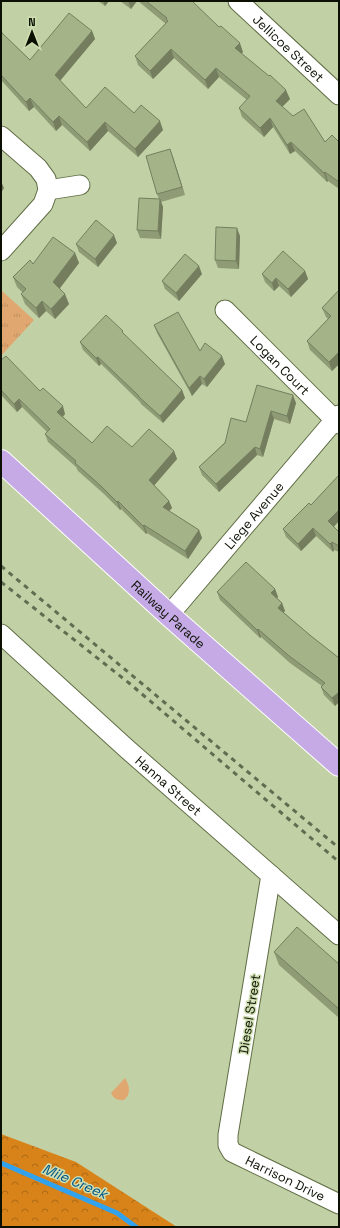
<svg xmlns="http://www.w3.org/2000/svg" width="340" height="1228" font-family="'Space Grotesk',sans-serif">
<style>
.green{fill:#e1a771}
.forest{fill:url(#forest-crowns)}
.park{fill:url(#park-tufts)}
.lines{fill:none;stroke-linecap:round;stroke-linejoin:round}
.stream{stroke:#31a2ee;stroke-width:5}
.minor-casing{stroke:#606d45;stroke-width:21}
.major-casing{stroke:#fff;stroke-width:24}
.minor{stroke:#fff;stroke-width:19}
.major{stroke:#c5aae5;stroke-width:22}
.rail{stroke:#626c50;stroke-width:3;stroke-dasharray:5 5;stroke-linecap:butt}
.wall{fill:#8e9b75}
.shaded-wall{fill:#747e5f}
.building{fill:#a5b488;stroke:#747e5f}
.labels{text-anchor:middle;stroke-width:3;stroke-linejoin:round;paint-order:stroke}
.street-label{font-size:13px;fill:#0b1003;stroke:#cedeb1}
.water-label{font-size:14px;font-style:italic;fill:#005687;stroke:#cedeb1}
</style>
<defs>
<pattern id="forest-crowns" width="20" height="18" patternUnits="userSpaceOnUse"><rect width="20" height="18" fill="#d8821a"/><path d="M2 6a3 3 0 1 1 6 0M12 15a3 3 0 1 1 6 0" fill="none" stroke="#ad6915"/></pattern>
<pattern id="park-tufts" width="24" height="20" patternUnits="userSpaceOnUse"><rect width="24" height="20" fill="#e1a771"/><path d="M3 7l-1-3M5 7V3M7 7l1-3M15 17l-1-3M17 17v-4M19 17l1-3" fill="none" stroke="#c08f60"/></pattern>
</defs>
<rect width="100%" height="100%" fill="#c2d1a5"/>
<path class="green" d="M125,1078C130,1086 131,1094 124,1100C118,1101 113,1098 111,1093Z"/>
<path class="forest" d="M1,1134L76,1162L177,1227H1Z"/>
<path class="park" d="M1,290L34,320L1,356Z"/>
<g class="lines">
<path class="stream" d="M1,1163L117,1213L136,1227"/>
<defs>
<g id="minor">
<path id="s1" d="M238,1L339,95"/>
<path d="M1,136L38,168L46,179L48,190L43,204L1,251"/>
<path d="M48,190L80,185"/>
<path id="s2" d="M225,310L339,424"/>
<path id="s3" d="M169,615L339,415"/>
<path id="s4" d="M1,634L126,748L339,935"/>
<path id="s5" d="M271,875L228,1135V1145L232,1152L339,1204"/>
</g>
<g id="major">
<path id="s6" d="M1,461L169,615L339,765"/>
</g>
</defs>
<use href="#minor" class="minor-casing"/>
<use href="#major" class="major-casing"/>
<use href="#minor" class="minor"/>
<use href="#major" class="major"/>
<path class="rail" d="M1,566L339,848
M1,582L129,683L339,862"/>
</g>
<path class="wall" d="M98,1H109L105,6Z
M120,1H137L131,9Z
M138,1H192L243,52L241,54L290,99L282,107L293,116L325,142H339V189L328,181L327,182L295,151L290,154L273,127L264,137L242,117L239,108L247,100L219,77L208,89L174,58L153,79L138,65L135,56L166,24Z
M1,28L3,34L30,60L92,31L95,39L60,81L86,108L134,113L163,130L138,157L108,131L90,151L62,125L56,131L34,107L29,111L1,80Z
M170,149L185,195L161,202L163,207L161,239L140,238L137,230L159,199L157,194Z
M240,236L239,269L218,268L215,260Z
M117,243L98,267L79,252L76,244Z
M75,253L79,263L60,288L69,304L55,319L46,311L39,318L25,304L21,294L23,293L17,287L13,277L33,264Z
M305,271L308,279L291,297L279,286L274,291L265,282L262,274Z
M202,274L179,301L165,289L162,281Z
M339,290V364L332,371L310,350L307,341L328,319L326,317L322,308Z
M154,325L225,364L207,387L202,384L192,396L157,333Z
M123,331V334L182,390L185,398L163,423L141,404L140,402L101,364L99,366L83,350L80,342Z
M1,360L40,391L65,414L63,417L92,443L174,451L177,459L154,485L169,501L172,508L169,511L199,530L202,538L188,559L147,533L146,534L121,509L120,510L104,494L78,471L76,467L48,442L45,434L47,432L22,407L17,412L1,395Z
M257,385L296,403L290,424L274,419L263,457L257,455L219,492L202,475L199,467L246,422Z
M339,475V521L334,527L339,532V552L334,550L333,552L316,536L301,551L286,537L283,529L311,505Z
M275,589L278,597L277,598L282,603L285,611L283,612L311,636L339,658V702L335,706L324,695L321,687L322,686L290,663L261,637L260,638L220,600L217,592Z
M274,952L339,964V1018L279,965Z"/>
<path class="shaded-wall" d="M103,1H109L105,6Z
M128,1H137L131,9Z
M92,31L95,39L58,83L55,75Z
M240,43L243,52L238,57L235,48Z
M171,49L174,58L153,79L150,71Z
M216,68L219,77L208,89L205,80Z
M286,90L290,99L279,110L276,101Z
M30,98L34,107L29,111L26,102Z
M59,116L62,125L56,131L53,122Z
M270,118L273,127L264,137L260,128Z
M160,121L163,130L138,157L135,149Z
M105,122L108,131L90,151L87,142Z
M291,142L295,151L290,154L287,145Z
M170,149L173,157L185,195L182,187Z
M325,172L328,181L327,182L324,173Z
M1,181L4,188L1,193Z
M160,199L163,207L161,239L158,231Z
M237,228L240,236L239,269L236,261Z
M114,235L117,243L98,267L95,259Z
M75,253L79,263L57,292L53,282Z
M199,266L202,274L179,301L176,293Z
M305,271L308,279L291,297L288,289Z
M276,278L279,286L274,291L272,283Z
M65,294L69,304L55,319L51,309Z
M42,301L46,311L39,318L36,308Z
M339,352V364L332,371L329,362Z
M222,356L225,364L207,387L204,379Z
M98,357L101,364L99,366L96,358Z
M200,376L202,384L192,396L189,388Z
M182,390L185,398L163,423L160,416Z
M293,395L296,403L290,424L287,416Z
M19,399L22,407L17,412L14,404Z
M63,406L65,414L60,419L57,412Z
M271,411L274,419L263,457L260,449Z
M255,447L257,455L219,492L216,484Z
M174,451L177,459L152,488L149,480Z
M118,501L121,509L120,510L117,502Z
M169,501L172,508L165,515L163,507Z
M339,510V521L331,529L328,521Z
M144,525L147,533L146,534L143,526Z
M313,528L316,536L301,551L298,544Z
M199,530L202,538L188,559L185,551Z
M332,542L334,550L333,552L330,544Z
M275,589L278,597L274,601L271,593Z
M282,603L285,611L281,615L278,608Z
M258,629L261,637L260,638L257,630Z
M338,693L339,697V702L335,706L332,698Z"/>
<path class="building" d="M146,1H192L219,27L221,26L240,43L235,48L269,76L270,75L286,90L276,101L293,116L304,109L325,142L332,135L339,142V182L325,172L324,173L291,142L287,145L270,118L260,128L239,108L250,96L216,68L205,80L171,49L150,71L135,56L168,21L166,19L167,18Z
M69,13L92,31L55,75L86,108L105,87L134,113L141,105L160,121L135,149L105,122L87,142L59,116L53,122L30,98L26,102L1,75V32L30,60Z
M170,149L182,187L157,194L146,156Z
M139,198L160,199L158,231L137,230Z
M96,220L114,235L95,259L76,244Z
M216,227L237,228L236,261L215,260Z
M53,237L75,253L53,282L65,294L51,309L42,301L36,308L21,294L26,289L13,277L30,260L33,264Z
M283,251L305,271L288,289L276,278L272,283L262,274Z
M185,254L199,266L176,293L162,281Z
M339,290V352L329,362L307,341L331,316L322,308Z
M178,312L200,351L205,343L222,356L204,379L200,376L189,388L154,325Z
M106,315L123,331L122,332L182,390L160,416L138,396H139L98,357L96,358L80,342Z
M6,356L40,391L43,388L63,406L57,412L92,443L107,426L132,447L149,429L174,451L149,480L169,501L163,507L199,530L185,551L144,525L143,526L118,501L117,502L101,486L75,463L76,461L45,434L50,429L19,399L14,404L1,390V360Z
M257,385L293,395L287,416L271,411L260,449L255,447L216,484L199,467L225,443L231,418L246,422Z
M339,475V510L328,521L339,532V546L332,542L330,544L313,528L298,544L283,529L309,503L311,505Z
M246,562L275,589L271,593L282,603L278,608L311,636L339,658V695L338,693L332,698L321,687L325,683L288,655L258,629L257,630L217,592Z
M297,927L339,964V1009L274,952Z"/>
<g class="labels">
<g class="street-label">
<text dy="5" stroke="none"><textPath href="#s1" startOffset="69">Jellicoe Street</textPath></text>
<text dy="5" stroke="none"><textPath href="#s2" startOffset="78">Logan Court</textPath></text>
<text dy="5" stroke="none"><textPath href="#s3" startOffset="131">Liege Avenue</textPath></text>
<text dy="5" stroke="none"><textPath href="#s6" startOffset="227">Railway Parade</textPath></text>
<text dy="5" stroke="none"><textPath href="#s4" startOffset="226">Hanna Street</textPath></text>
<text transform="translate(249 1014) rotate(-81)" y="5">Diesel Street</text>
<text dy="5" stroke="none"><textPath href="#s5" startOffset="341">Harrison Drive</textPath></text>
</g>
<g class="water-label">
<text transform="translate(75 1181) rotate(23)" y="5">Mile Creek</text>
</g>
</g>
<rect width="340" height="1228" fill="none" stroke="#0b1003" stroke-width="4"/>
<g transform="translate(32 32)" stroke="#cedeb1" stroke-width="3" paint-order="stroke">
<path d="M0-3L7 15L0 10L-7 15Z" fill="#0b1003"/>
<text y="-6" font-size="11" font-weight="bold" text-anchor="middle" fill="#0b1003">N</text>
</g>
</svg>
